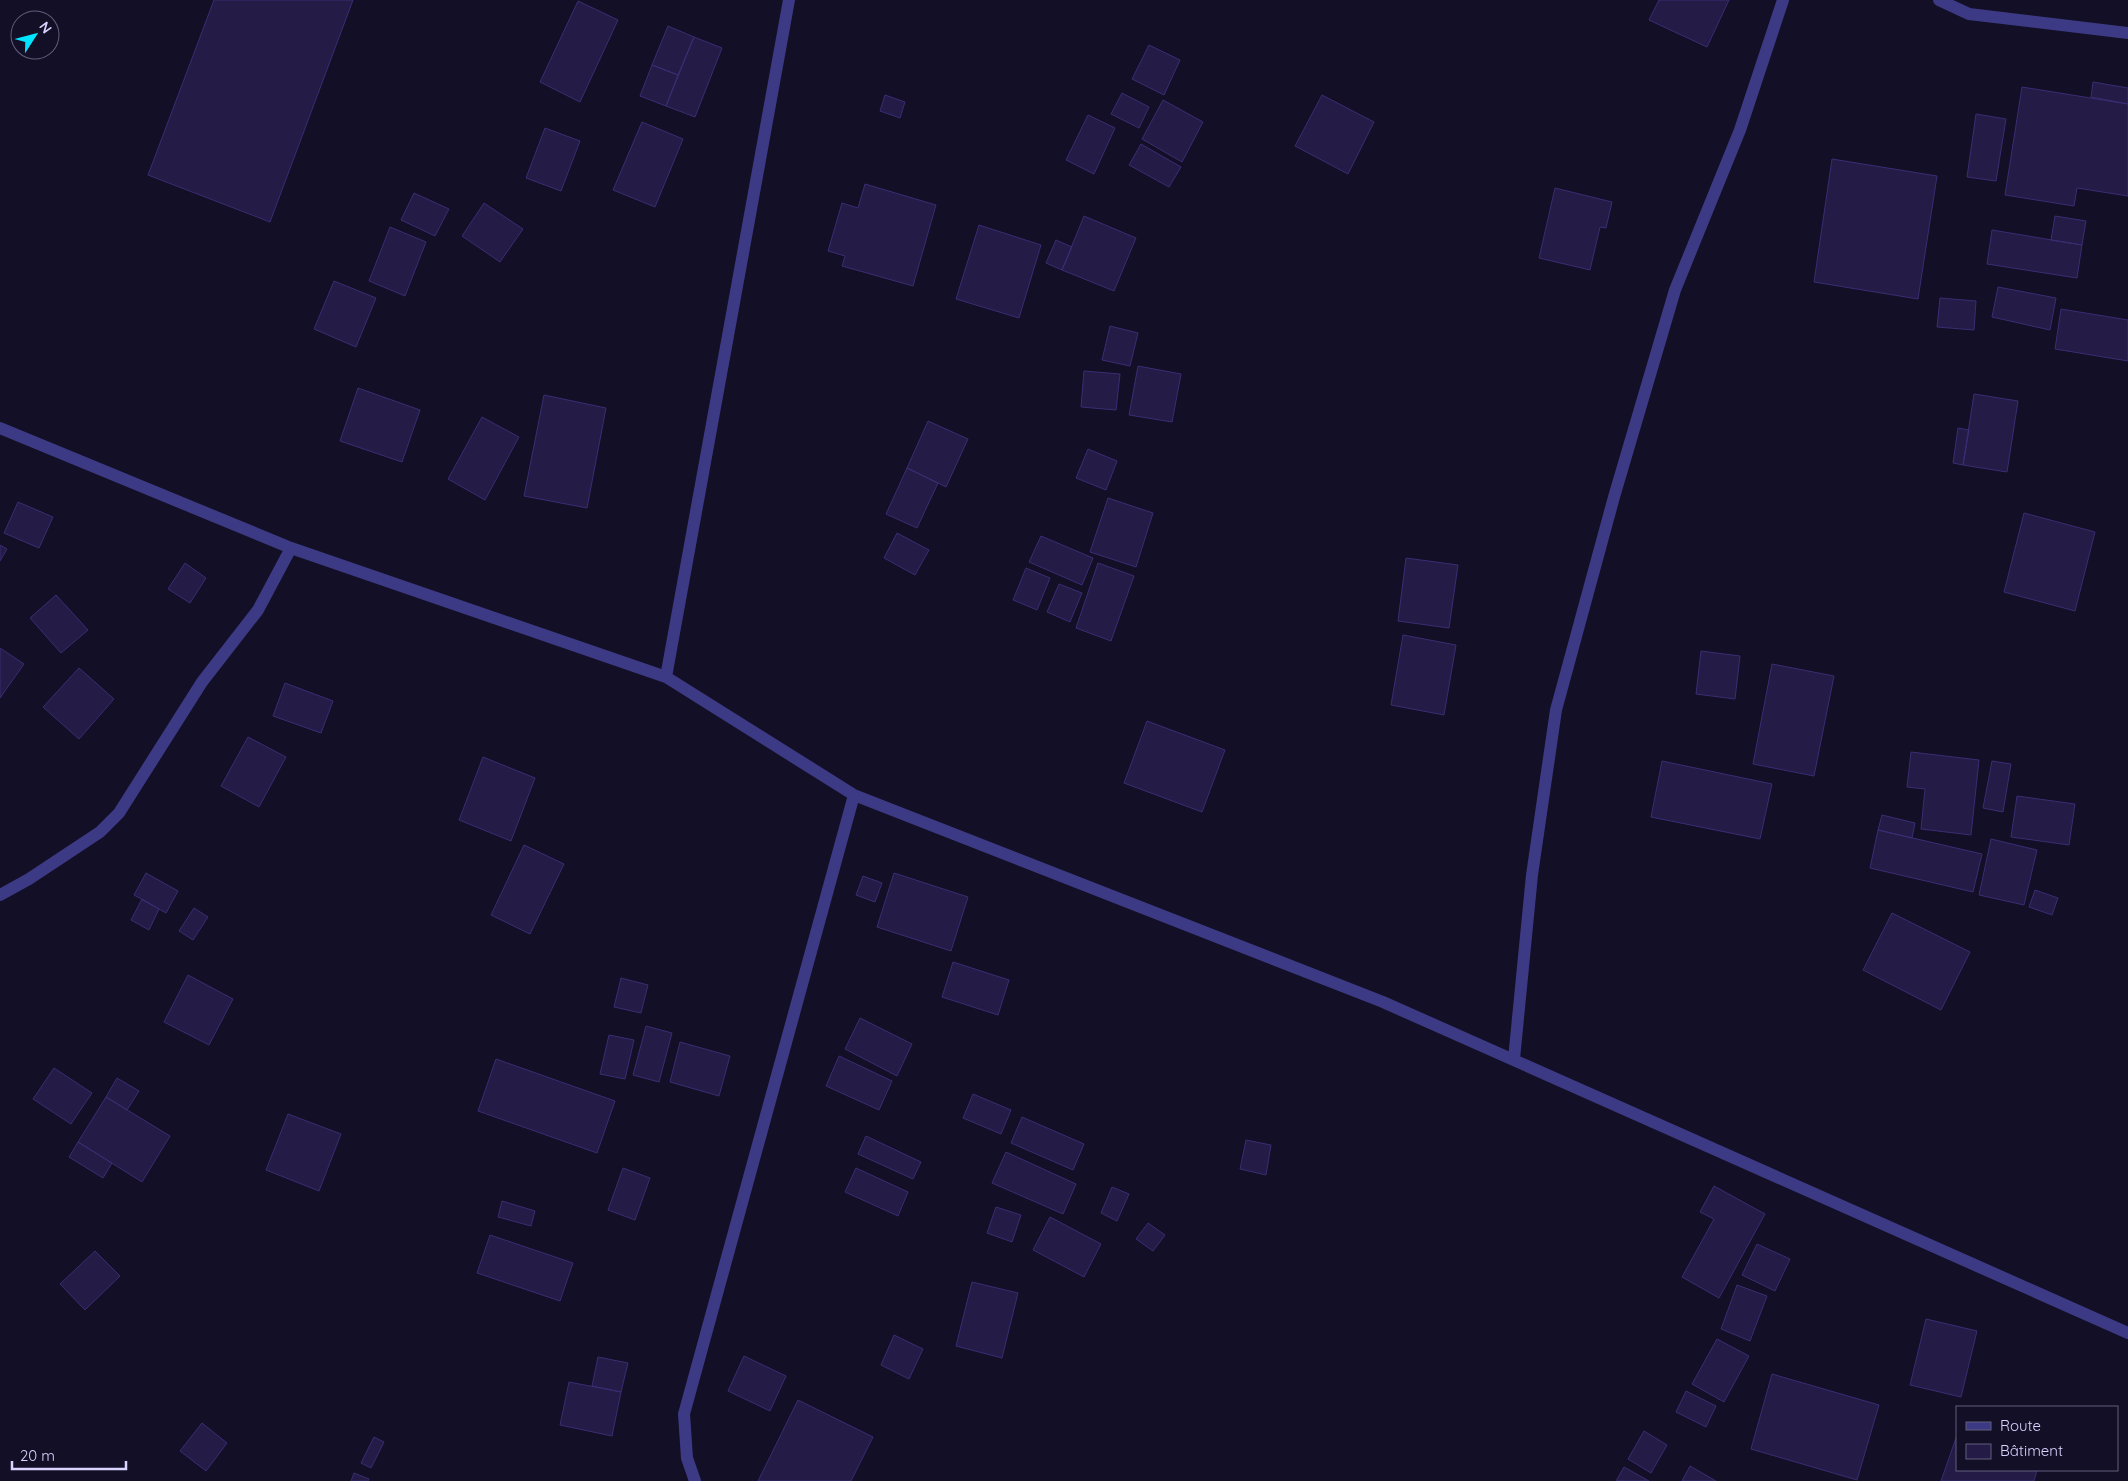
<svg xmlns="http://www.w3.org/2000/svg" width="2128" height="1481" font-family="Quicksand,sans-serif">
<style>
.building{fill:#241b47;stroke:#3b2d73}
.lines{fill:none;stroke-linecap:round;stroke-linejoin:round}
.minor{stroke:#3d3a85;stroke-width:12}
</style>
<rect width="100%" height="100%" fill="#130f26"/>
<path class="building" d="M214,0H353L270,222L148,175Z
M1659,0H1729L1707,47L1649,20Z
M578,1L618,20L580,102L540,82Z
M668,26L694,37L678,75L652,65Z
M694,37L722,48L695,117L666,106Z
M1149,45L1180,60L1164,95L1132,79Z
M652,65L678,75L666,106L640,96Z
M2093,82L2128,88V104L2091,97Z
M2022,87L2128,104V196L2077,188L2074,206L2005,195Z
M1122,93L1149,107L1139,128L1111,114Z
M885,95L905,102L900,118L880,111Z
M1322,95L1374,122L1348,174L1295,146Z
M1163,100L1203,122L1182,162L1142,139Z
M1976,114L2006,119L1996,181L1967,177Z
M1088,115L1115,128L1094,174L1066,160Z
M642,122L683,139L655,207L613,190Z
M545,128L580,141L561,191L526,178Z
M1141,144L1181,167L1169,187L1129,165Z
M1832,159L1937,176L1918,299L1814,282Z
M865,184L936,205L913,286L842,266L845,256L828,251L842,203L858,208Z
M1555,188L1612,202L1606,228L1600,227L1590,270L1539,258Z
M414,193L449,209L435,236L401,220Z
M484,203L523,229L500,262L462,236Z
M1084,216L1136,238L1114,291L1062,270Z
M2055,216L2086,221L2082,245L2051,240Z
M979,225L1041,245L1019,318L956,299Z
M390,227L426,242L405,296L369,281Z
M1992,230L2082,245L2077,278L1987,264Z
M1056,240L1072,247L1062,270L1046,263Z
M334,281L376,298L356,347L314,329Z
M1998,287L2056,298L2050,330L1992,317Z
M1940,298L1976,301L1974,330L1937,327Z
M2061,309L2128,320V361L2055,349Z
M1110,326L1138,333L1130,366L1102,360Z
M1138,366L1181,374L1172,422L1129,415Z
M1084,371L1120,374L1116,410L1081,407Z
M358,388L420,410L402,462L340,441Z
M1974,394L2018,401L2007,472L1963,465Z
M544,395L606,408L587,508L524,496Z
M482,417L519,437L485,500L448,479Z
M928,421L968,439L946,487L907,468Z
M1958,428L1969,430L1963,465L1953,463Z
M1088,449L1117,461L1106,490L1076,478Z
M907,468L938,483L917,528L886,514Z
M1108,498L1153,513L1136,567L1090,552Z
M18,502L53,517L39,548L4,533Z
M2024,513L2095,532L2075,611L2004,592Z
M897,533L929,550L915,575L884,558Z
M1041,536L1093,558L1082,585L1029,562Z
M0,545L7,549L0,561Z
M1406,558L1458,565L1449,628L1398,621Z
M185,563L206,578L190,603L168,589Z
M1098,563L1134,576L1111,641L1076,628Z
M1026,568L1050,578L1037,610L1013,600Z
M1059,584L1082,593L1070,622L1047,612Z
M56,595L88,630L61,653L30,618Z
M1403,635L1456,645L1444,715L1391,705Z
M0,648L24,664L0,698Z
M1701,651L1740,656L1735,699L1696,694Z
M1772,664L1834,676L1814,776L1753,764Z
M79,668L114,699L79,739L43,707Z
M285,683L333,701L321,733L273,716Z
M1147,721L1225,750L1202,812L1124,783Z
M248,737L286,757L259,807L221,786Z
M1911,752L1979,760L1971,835L1921,829L1925,789L1907,787Z
M483,757L535,778L511,841L459,820Z
M1662,761L1772,784L1760,839L1651,817Z
M1992,761L2011,764L2003,812L1983,808Z
M2017,796L2075,804L2069,845L2011,837Z
M1882,815L1915,823L1912,838L1878,830Z
M1878,830L1982,854L1973,892L1870,868Z
M1991,839L2037,850L2024,905L1979,895Z
M524,845L564,864L530,934L491,915Z
M146,873L178,891L166,913L134,895Z
M894,873L968,897L951,951L877,927Z
M863,876L882,883L875,902L856,895Z
M2035,890L2058,898L2052,915L2029,907Z
M142,899L159,909L149,930L131,920Z
M194,908L208,917L193,940L179,931Z
M1892,913L1970,952L1941,1010L1863,970Z
M953,962L1009,980L998,1015L942,997Z
M188,975L233,999L209,1045L164,1022Z
M621,978L648,985L641,1013L614,1007Z
M860,1018L912,1044L897,1076L845,1049Z
M646,1026L672,1033L659,1082L633,1075Z
M609,1035L634,1040L625,1079L600,1074Z
M680,1042L730,1056L719,1096L670,1082Z
M839,1056L892,1081L879,1110L826,1086Z
M496,1059L615,1101L597,1153L478,1111Z
M54,1068L92,1093L71,1124L33,1099Z
M117,1078L139,1091L127,1110L106,1097Z
M973,1094L1011,1110L1001,1134L963,1118Z
M106,1097L170,1136L142,1182L78,1142Z
M288,1114L341,1134L319,1191L266,1170Z
M1022,1117L1084,1144L1073,1170L1011,1143Z
M866,1136L921,1162L913,1179L858,1154Z
M1246,1140L1271,1145L1266,1175L1240,1169Z
M78,1142L112,1163L103,1178L69,1157Z
M1006,1152L1076,1184L1063,1214L992,1183Z
M623,1168L650,1178L635,1220L608,1210Z
M856,1168L908,1192L898,1216L845,1192Z
M1714,1186L1765,1214L1719,1298L1682,1277L1714,1219L1700,1212Z
M1112,1187L1129,1194L1117,1221L1101,1213Z
M502,1201L535,1211L531,1226L498,1217Z
M996,1207L1021,1215L1012,1242L987,1233Z
M1050,1217L1101,1244L1084,1277L1033,1250Z
M1148,1223L1165,1235L1153,1251L1136,1239Z
M490,1235L573,1263L560,1301L477,1273Z
M1757,1244L1790,1259L1775,1291L1742,1275Z
M95,1251L120,1276L85,1310L60,1284Z
M972,1282L1018,1293L1002,1358L956,1346Z
M1737,1285L1767,1296L1750,1341L1721,1329Z
M1926,1319L1977,1331L1961,1397L1910,1385Z
M894,1335L923,1349L909,1379L881,1365Z
M1717,1339L1749,1356L1724,1402L1692,1384Z
M744,1356L786,1376L770,1411L728,1391Z
M598,1357L628,1363L621,1392L592,1386Z
M1772,1374L1879,1405L1857,1480L1751,1449Z
M569,1382L621,1392L612,1436L560,1425Z
M1686,1391L1716,1406L1706,1427L1676,1412Z
M798,1400L873,1437L851,1481H758Z
M202,1423L227,1443L206,1471L180,1451Z
M1644,1431L1667,1445L1651,1473L1628,1459Z
M1957,1435V1470H2037L2034,1481H1941Z
M374,1437L384,1442L371,1468L361,1463Z
M1690,1466L1716,1481H1682Z
M1624,1467L1649,1481H1616Z
M354,1473L369,1479L368,1481H351Z"/>
<g class="lines">
<path class="minor" d="M1939,0L1969,14L2128,33
M0,428L291,548L666,677L854,795L1383,1002L2128,1333
M666,677L789,0
M0,895L29,879L100,832L119,813L202,682L258,610L291,548
M1514,1059L1532,875L1556,710L1614,497L1675,290L1740,130L1783,0
M695,1481L687,1458L684,1414L854,795"/>
</g>
<rect x="1956" y="1406" width="162" height="65" fill="#130f26" stroke="#625e7d"/>
<rect x="1966" y="1422" width="25" height="8" fill="#3d3a85" stroke="#625e7d"/>
<text x="2000" y="1431" font-size="15" fill="#d9d4ff">Route</text>
<rect x="1966" y="1444" width="25" height="15" fill="#241b47" stroke="#625e7d"/>
<text x="2000" y="1456" font-size="15" fill="#d9d4ff">Bâtiment</text>
<g transform="translate(35 35) rotate(54)"><circle r="24" fill="#130f26" stroke="#625e7d"/>
<path d="M0-4L9 19L0 12L-9 19Z" fill="#00e5ff"/>
<text y="-8" font-size="14" font-weight="bold" text-anchor="middle" fill="#d9d4ff">N</text>
</g>
<path d="M12 1461v8h114v-8" fill="none" stroke="#d9d4ff" stroke-width="2.5"/>
<text x="20" y="1461" font-size="15" fill="#d9d4ff" stroke="#130f26" stroke-width="4" paint-order="stroke">20 m</text>
</svg>
